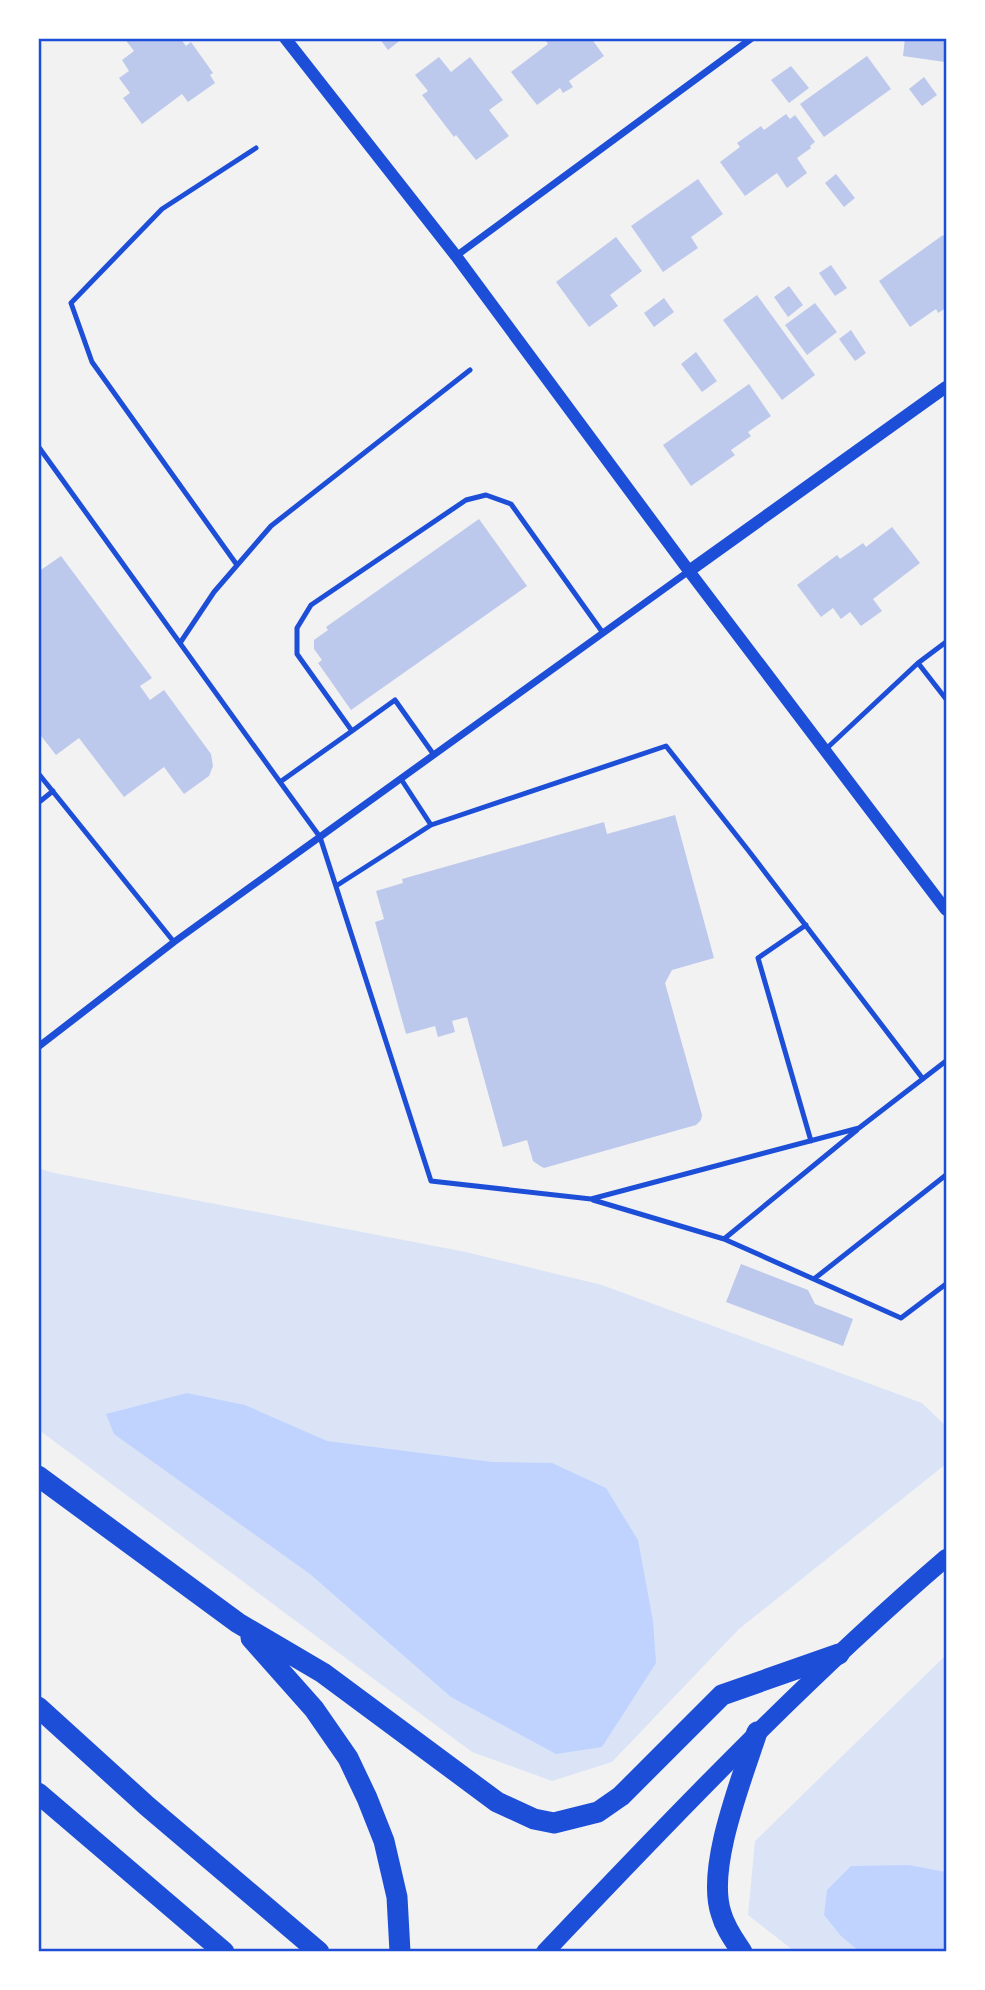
<svg xmlns="http://www.w3.org/2000/svg" width="985" height="1990" font-family="'Zilla Slab',serif">
<style>
.green{fill:#dbe4f7}
.water{fill:#bfd3fe}
.building{fill:#bdc9ec}
.lines{fill:none;stroke-linecap:round;stroke-linejoin:round}
.service{stroke:#1d4ed8;stroke-width:5}
.minor{stroke:#1d4ed8;stroke-width:7}
.tertiary{stroke:#1d4ed8;stroke-width:12}
.primary{stroke:#1d4ed8;stroke-width:18}
.motorway{stroke:#1d4ed8;stroke-width:21}
.neatline{fill:none;stroke:#1d4ed8;stroke-width:2.5}
</style>
<rect width="100%" height="100%" fill="#f2f2f2"/>
<path class="green" d="M38,1168L54,1173L466,1252L602,1285L922,1403L946,1426V1464L739,1629L612,1762L552,1781L472,1752L39,1430Z
M946,1655V1951H794L748,1915L755,1841Z"/>
<path class="water" d="M187,1393L245,1405L327,1441L492,1462L552,1463L606,1488L638,1540L653,1621L656,1663L602,1747L556,1754L451,1697L310,1574L114,1434L106,1414Z
M909,1865L946,1872V1951H859L841,1936L824,1915L827,1890L851,1866Z"/>
<path class="building" d="M124,38H180L186,46L191,42L213,73L210,75L215,83L188,102L182,94L142,124L123,98L130,93L119,78L129,71L122,60L134,51Z
M379,38H403L388,50Z
M544,38H591L604,56L569,81L573,87L563,93L560,88L537,105L511,72L548,44Z
M905,38H946L945,62L903,56Z
M867,56L891,89L824,137L800,104Z
M439,57L451,72L470,57L503,100L489,110L509,136L476,160L456,135L454,137L422,95L428,91L415,75Z
M791,66L809,88L789,103L771,80Z
M924,77L937,95L922,106L909,89Z
M786,114L790,119L795,115L815,142L810,146L811,148L797,158L807,173L787,188L777,173L745,196L720,162L740,147L737,143L761,126L764,130Z
M836,174L855,198L844,207L825,183Z
M698,179L723,214L691,237L698,248L663,272L631,226Z
M943,235L946,240V308L938,313L936,309L910,327L879,281Z
M616,237L642,271L610,295L618,306L589,327L556,282Z
M831,265L847,288L835,296L819,273Z
M789,286L803,305L788,317L774,297Z
M757,295L815,375L782,400L723,320Z
M664,298L674,312L654,327L644,313Z
M815,303L837,332L807,355L785,325Z
M851,330L866,353L855,361L839,339Z
M696,352L717,381L702,392L681,364Z
M749,384L771,416L748,432L751,436L731,450L735,455L691,486L663,445Z
M479,519L527,586L351,710L318,663L322,660L314,649V640L328,630L326,627Z
M892,527L920,563L873,599L882,611L861,626L850,612L841,619L833,608L821,617L797,585L837,555L840,559L863,543L866,547Z
M61,556L152,678L140,686L150,700L164,690L211,754L213,766L209,776L184,794L164,767L124,797L79,738L56,755L38,732V572Z
M675,815L714,958L672,970L665,983L702,1115L701,1120L696,1125L544,1168L540,1166L533,1161L527,1140L503,1147L467,1017L452,1021L455,1032L438,1037L435,1026L406,1034L375,922L384,919L376,891L403,883L402,879L604,822L607,834Z
M741,1264L808,1290L815,1304L853,1319L843,1346L726,1302Z"/>
<g class="lines">
<path class="service" d="M38,446L280,782
M237,565L92,362L71,303L162,209L256,148
M603,633L511,504L486,495L466,500L311,605L297,628V654L352,731L280,782L320,837L431,1181L591,1199L859,1128L946,1061
M180,643L214,592L271,526L470,370
M918,663L946,699
M352,731L395,700L434,755
M826,749L918,663L946,642
M38,773L174,942
M401,779L431,825L666,746L748,850L923,1079
M38,803L53,791
M336,886L431,825
M806,925L758,958L811,1141
M857,1130L724,1239L901,1318L946,1284
M593,1200L724,1239
M814,1279L946,1175"/>
<path class="minor" d="M456,256L752,38
M38,1047L174,942L689,571"/>
<path class="tertiary" d="M285,38L456,256L689,571L946,910
M689,571L946,387"/>
<path class="primary" d="M545,1952C674,1816 804,1680 946,1558"/>
<path class="motorway" d="M38,1476L238,1623L323,1673L497,1802L534,1819L554,1823L598,1812L621,1796L722,1695L839,1654
M251,1638L314,1709L348,1758L367,1798L384,1841L397,1897L400,1952
M38,1707L147,1806L319,1952
M38,1793L224,1952
M742,1952C734,1940 725,1928 721,1913C706,1867 742,1779 757,1732"/>
</g>
<rect width="985" height="1990" fill="none" stroke="#ffffff" stroke-width="80"/>
<rect x="40" y="40" width="905" height="1910" class="neatline"/>
</svg>
